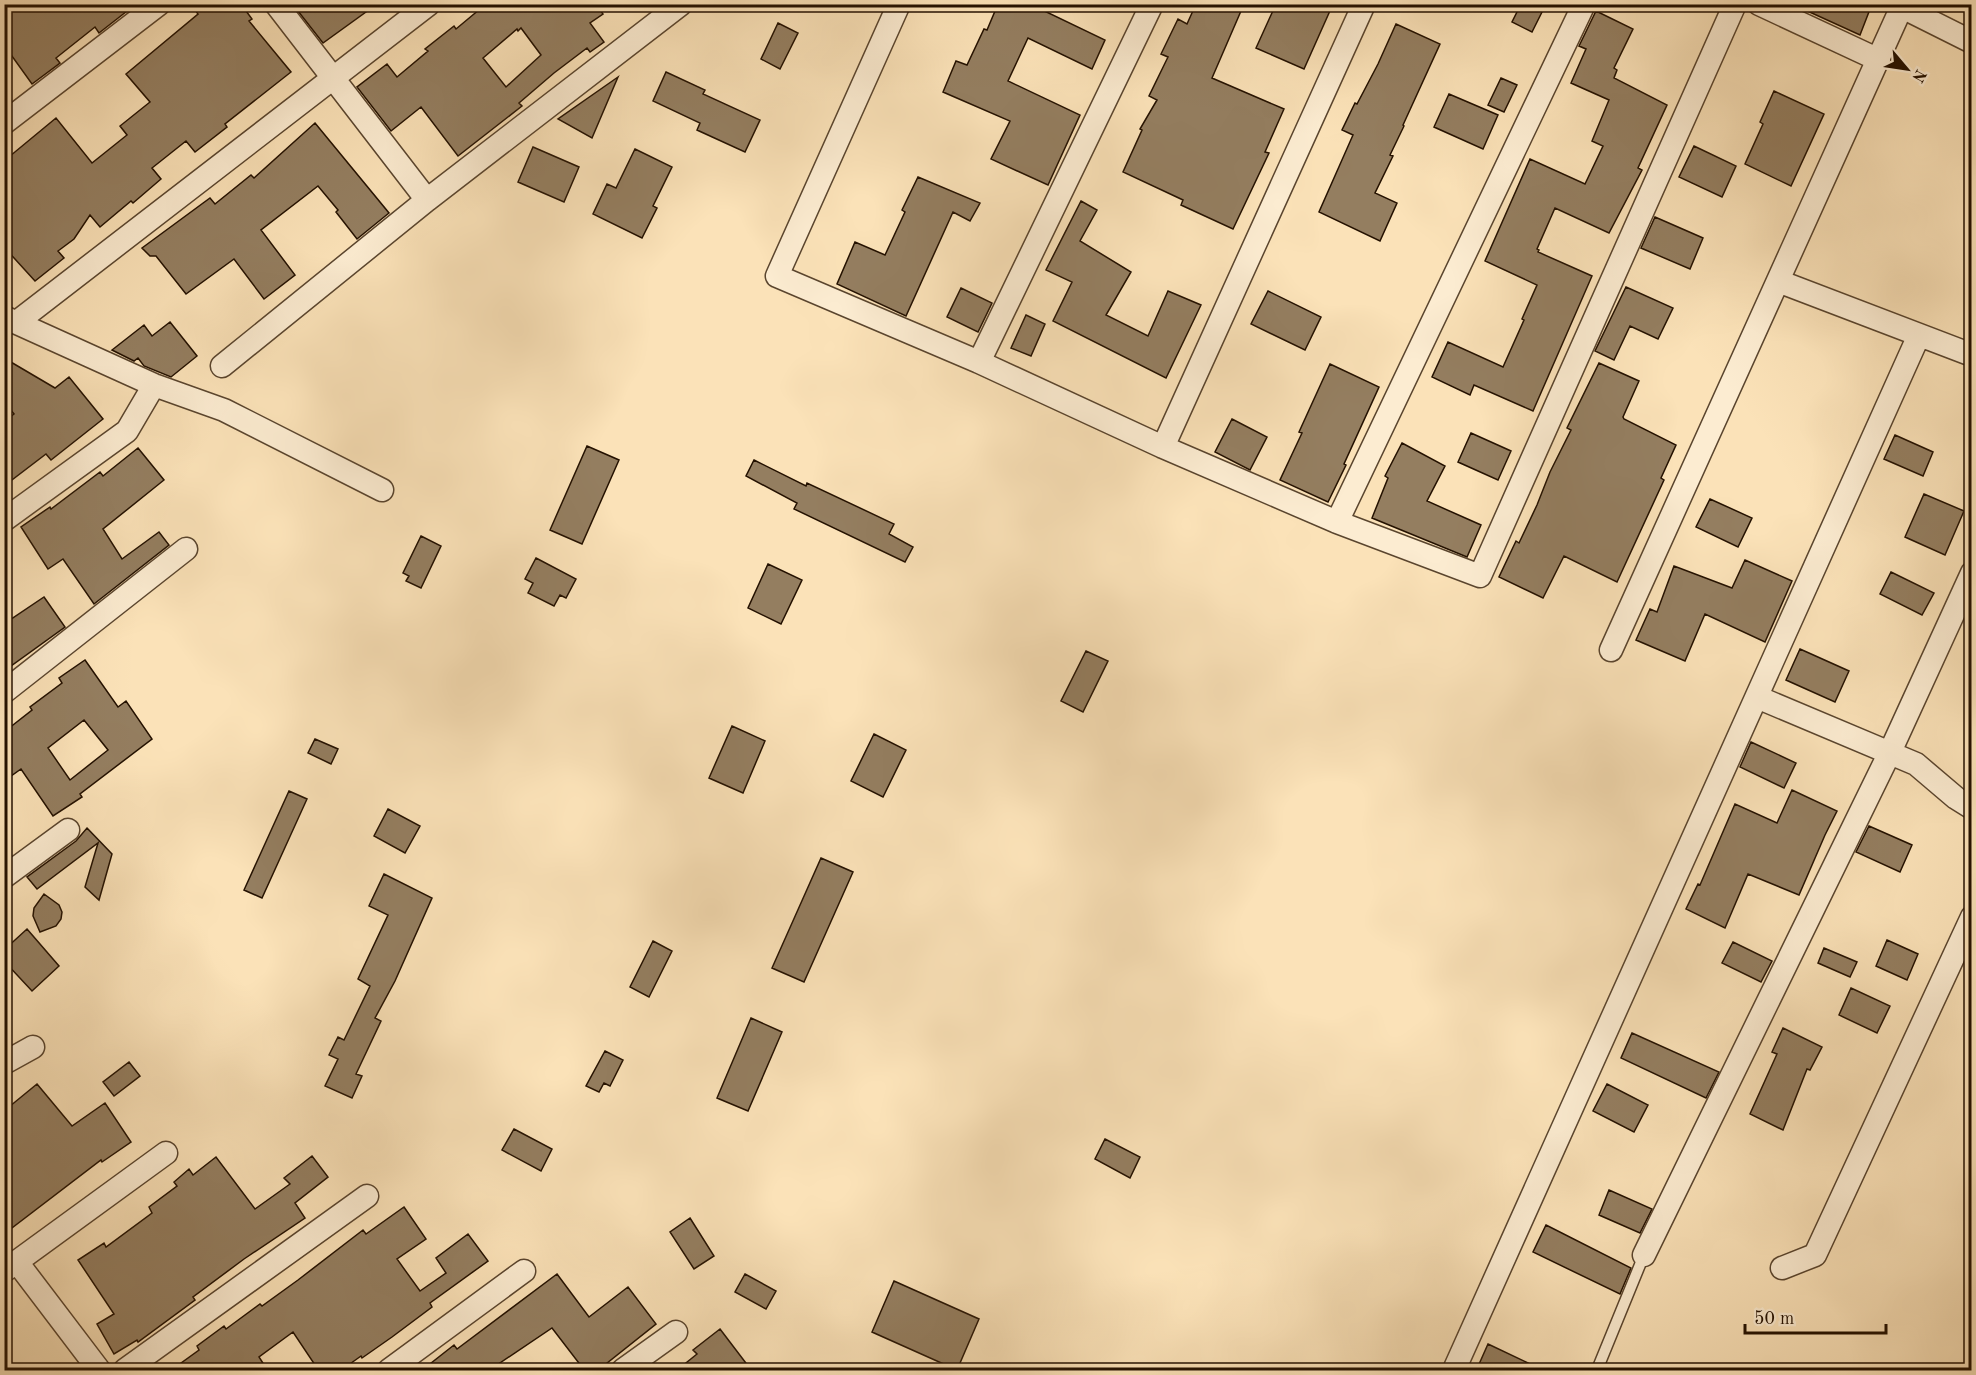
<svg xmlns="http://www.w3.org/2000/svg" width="1976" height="1375" font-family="'Old Standard TT',serif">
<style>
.building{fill:#947e60;stroke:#241100;stroke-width:1.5;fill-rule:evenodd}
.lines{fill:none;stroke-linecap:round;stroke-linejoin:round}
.service-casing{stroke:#5a452e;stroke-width:13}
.minor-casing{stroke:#5a452e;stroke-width:25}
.service{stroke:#fcecd1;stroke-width:10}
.minor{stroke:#fcecd1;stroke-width:22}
</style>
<rect width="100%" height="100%" fill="#fbe2b8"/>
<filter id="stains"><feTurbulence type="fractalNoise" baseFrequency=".00333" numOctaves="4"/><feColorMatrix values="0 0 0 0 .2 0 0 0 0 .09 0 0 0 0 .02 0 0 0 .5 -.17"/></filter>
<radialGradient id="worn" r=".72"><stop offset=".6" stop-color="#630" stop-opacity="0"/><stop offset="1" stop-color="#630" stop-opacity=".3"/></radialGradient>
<path class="building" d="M4,4H136L99,33L95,27L56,58L60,63L32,84L4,45Z
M191,4H241L252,19L249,21L291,72L225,124L227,127L195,152L186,141L152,168L161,179L133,203L131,201L100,227L90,215L74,239L58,251L64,258L35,281L4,247V161L56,118L92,163L127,135L120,126L150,102L126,74L198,14Z
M306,4H377L323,43L298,11Z
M486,4H596L603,14L590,23L604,42L590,52L587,48L554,73L519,103L522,106L458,156L421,107L391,131L357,87L387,64L397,77L428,51L425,49L454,26L456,29ZM521,28L541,55L506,87L483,58L517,29L518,31Z
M998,4H1030L1105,40L1092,69L1028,38L1008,81L1080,115L1048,185L991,159L1010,121L943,92L956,61L967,65L984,29L987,30Z
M1196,4H1244L1212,78L1284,109L1265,152L1269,153L1233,229L1181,205L1183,200L1123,172L1142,130L1140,129L1157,100L1149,96L1168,57L1161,54L1178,19L1187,24Z
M1276,4H1333L1304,69L1256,48Z
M1521,4H1546L1532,32L1512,22Z
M1792,4H1872L1860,35Z
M1596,11L1633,29L1614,68L1617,70L1614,78L1667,105L1638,168L1642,170L1609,233L1555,208L1537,249L1539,250L1538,252L1592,276L1533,411L1474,385L1470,395L1432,377L1448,342L1503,367L1524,320L1522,319L1537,285L1485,261L1530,159L1585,184L1603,146L1592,141L1609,100L1571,83L1586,49L1579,46Z
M778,23L798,33L780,69L761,59Z
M1396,24L1440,44L1403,125L1404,126L1390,155L1393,156L1375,193L1397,203L1380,241L1319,212L1353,135L1342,130L1355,103L1357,104L1378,64Z
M666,72L705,90L703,94L760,120L745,152L697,130L700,123L653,101Z
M618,77L592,138L558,119Z
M1501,78L1517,85L1504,112L1488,105Z
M1774,91L1824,114L1791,186L1745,164L1763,124L1760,122Z
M1449,94L1498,115L1483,149L1434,127Z
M315,123L389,213L357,239L336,212L338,210L318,186L261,230L295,275L264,299L234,259L186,294L156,256H150L142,248L210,198L215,204L251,175L254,178Z
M1694,146L1736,166L1722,197L1679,177Z
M533,147L579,167L564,202L518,182Z
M635,149L672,167L653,206L657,208L642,238L593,214L607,184L616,188Z
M918,177L980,203L970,221L953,212L906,316L837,284L855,242L885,255L905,212L902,210Z
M1081,201L1097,210L1080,241L1131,272L1106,315L1148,336L1168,291L1201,305L1166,378L1053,321L1072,282L1046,270Z
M1655,217L1703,238L1690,269L1641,248Z
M1626,287L1673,308L1658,339L1630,326L1614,360L1595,351Z
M961,288L992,303L978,332L947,317Z
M1268,291L1321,317L1305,350L1251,324Z
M1026,315L1045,324L1031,356L1011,348Z
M170,322L197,356L171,377L144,366L138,358L134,361L112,350L144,325L152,336Z
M4,358L55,388L69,377L103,419L51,460L46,454L4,486V422L14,414L4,402Z
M1599,363L1639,381L1623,417L1624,419L1676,445L1661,478L1664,480L1617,582L1564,556L1543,598L1499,577L1516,541L1519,543L1537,505L1550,472L1571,430L1567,428Z
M1330,364L1379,387L1344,464L1346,465L1328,502L1280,480L1302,433L1299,432Z
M1232,419L1267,437L1250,470L1215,452Z
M1471,433L1511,451L1498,480L1458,462Z
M1895,435L1933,452L1923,476L1884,459Z
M1402,443L1445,466L1427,501L1481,525L1467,557L1372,518L1388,478L1385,476Z
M587,446L619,460L582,544L550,530Z
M138,448L164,480L103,529L122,559L159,532L169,545L94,604L63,559L48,569L21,527L50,507L51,509L100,472L103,476Z
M754,460L806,486L807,483L894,524L889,534L913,547L905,562L794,509L797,503L746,476Z
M1924,494L1964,511L1945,555L1905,537Z
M1710,499L1752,518L1738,547L1696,527Z
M421,536L441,546L421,588L406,581L409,576L403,573Z
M536,558L576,579L566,598L560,595L554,606L528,593L533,583L525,579Z
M1745,560L1792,581L1765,642L1705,614L1685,661L1636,640L1650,609L1657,612L1674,566L1732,588Z
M768,564L802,580L781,624L748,608Z
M1891,572L1934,593L1922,615L1880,594Z
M44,597L65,627L4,671V624Z
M1800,649L1849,671L1835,702L1786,680Z
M1086,651L1108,661L1083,712L1061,701Z
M85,660L118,707L126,701L152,739L80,794L82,797L53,816L21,769L4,781V732L32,710L30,707L62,683L59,678ZM84,720L108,750L70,780L48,748Z
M732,726L765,741L743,793L709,778Z
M874,734L906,750L883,797L851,781Z
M315,739L338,749L331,764L308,753Z
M1751,742L1796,763L1784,788L1740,767Z
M1792,790L1837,811L1825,835L1799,895L1748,874L1725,928L1686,909L1698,884L1700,885L1735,804L1777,823Z
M289,791L307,799L262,898L244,890Z
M388,809L420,826L405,853L374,836Z
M1869,826L1912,845L1900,872L1856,852Z
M87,828L112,854L99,900L85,887L98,843L37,889L27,877L76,841Z
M821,858L853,872L804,982L772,968Z
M384,874L432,898L395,981L375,1018L381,1021L356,1074L362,1076L352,1098L325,1086L338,1059L329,1055L338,1037L344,1040L370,986L358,979L388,915L369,906Z
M44,894L59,905L62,912L61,919L56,926L40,932L33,916L34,908Z
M27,929L59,966L32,991L4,961V950Z
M1887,940L1918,954L1907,980L1876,966Z
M653,941L672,951L649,997L630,987Z
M1733,942L1772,961L1761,982L1722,963Z
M1824,948L1857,962L1850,977L1818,963Z
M1851,988L1890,1006L1877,1033L1839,1015Z
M751,1018L782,1032L748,1111L717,1098Z
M1783,1028L1822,1047L1810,1070L1807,1069L1783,1130L1750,1114L1777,1054L1772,1052Z
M1632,1033L1719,1072L1706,1098L1621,1058Z
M605,1051L623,1060L610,1086L604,1083L599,1092L586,1086Z
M129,1062L140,1076L114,1096L103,1082Z
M37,1084L72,1126L105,1103L131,1142L102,1162L101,1160L4,1234V1111Z
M1607,1084L1648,1105L1634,1132L1593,1111Z
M514,1129L552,1149L541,1171L502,1150Z
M1105,1139L1140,1157L1130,1178L1095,1159Z
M312,1156L328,1177L295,1203L305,1218L244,1259L193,1297L195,1300L138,1342L137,1340L114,1354L97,1324L114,1314L78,1260L104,1243L106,1247L152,1213L149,1207L177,1186L174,1182L189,1169L193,1175L216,1157L255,1209L290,1184L284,1178Z
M1609,1190L1652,1209L1640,1233L1599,1215Z
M404,1207L426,1239L397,1259L420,1291L446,1273L436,1258L468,1234L488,1261L430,1303L432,1307L392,1337L362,1358L361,1356L340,1371H319L293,1332L259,1357L268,1371H170L199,1350L197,1346L224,1326L226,1329L260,1304L262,1306L298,1280L363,1230L366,1234Z
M690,1218L714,1256L694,1269L670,1232Z
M1546,1225L1631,1268L1620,1294L1533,1252Z
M557,1274L589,1317L628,1287L656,1324L597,1371H585L552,1328L488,1371H421L454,1345L457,1349Z
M745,1274L776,1291L766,1309L735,1292Z
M894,1281L979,1319L957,1370L872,1332Z
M720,1329L752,1371H676L697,1354L693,1350Z
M1488,1344L1545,1371H1476Z"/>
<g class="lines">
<defs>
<path id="service" d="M1597,1370L1644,1255"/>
<path id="minor" d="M276,4L427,200
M899,4L777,276L979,362L1163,447L1337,522L1480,576L1735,4
M1759,4L1879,60
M1902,7L1972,42
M4,123L159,4
M1778,281L1972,355
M6,318L154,385L224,410L382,490
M17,322L429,4
M979,362L1152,4
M222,366L427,200L681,4
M1163,447L1364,4
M4,520L127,431L154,385
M1337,522L1584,4
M1611,650L1903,4
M4,692L186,549
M1757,697L1916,764L1956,798L1972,808
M4,877L68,830
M4,1063L33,1047
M1644,1255L1890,752L1972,573
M17,1262L99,1370
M1782,1268L1815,1255L1972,917
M4,1271L166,1153
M125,1370L367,1196
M389,1370L524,1271
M623,1370L676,1332
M1454,1370L1919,335"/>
</defs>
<use href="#service" class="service-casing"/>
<use href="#minor" class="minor-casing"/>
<use href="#service" class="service"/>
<use href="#minor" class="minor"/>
</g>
<rect width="1976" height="1375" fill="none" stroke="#fbe2b8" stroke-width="24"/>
<rect x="6" y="6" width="1964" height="1363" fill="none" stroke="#241100" stroke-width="3"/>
<rect x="12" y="12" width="1952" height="1351" fill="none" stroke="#241100" stroke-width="1.5"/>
<g transform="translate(1907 69) rotate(119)" stroke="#fcecd1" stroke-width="4.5" paint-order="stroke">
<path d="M0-4.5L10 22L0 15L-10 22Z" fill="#241100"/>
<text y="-9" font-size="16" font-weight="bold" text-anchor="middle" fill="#241100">N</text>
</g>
<path d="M1745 1324v9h141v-9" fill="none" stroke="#241100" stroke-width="3"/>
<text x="1754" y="1324" font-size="18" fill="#241100" stroke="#fcecd1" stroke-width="4.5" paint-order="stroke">50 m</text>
<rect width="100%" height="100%" filter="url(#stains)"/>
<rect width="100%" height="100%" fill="url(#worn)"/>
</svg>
